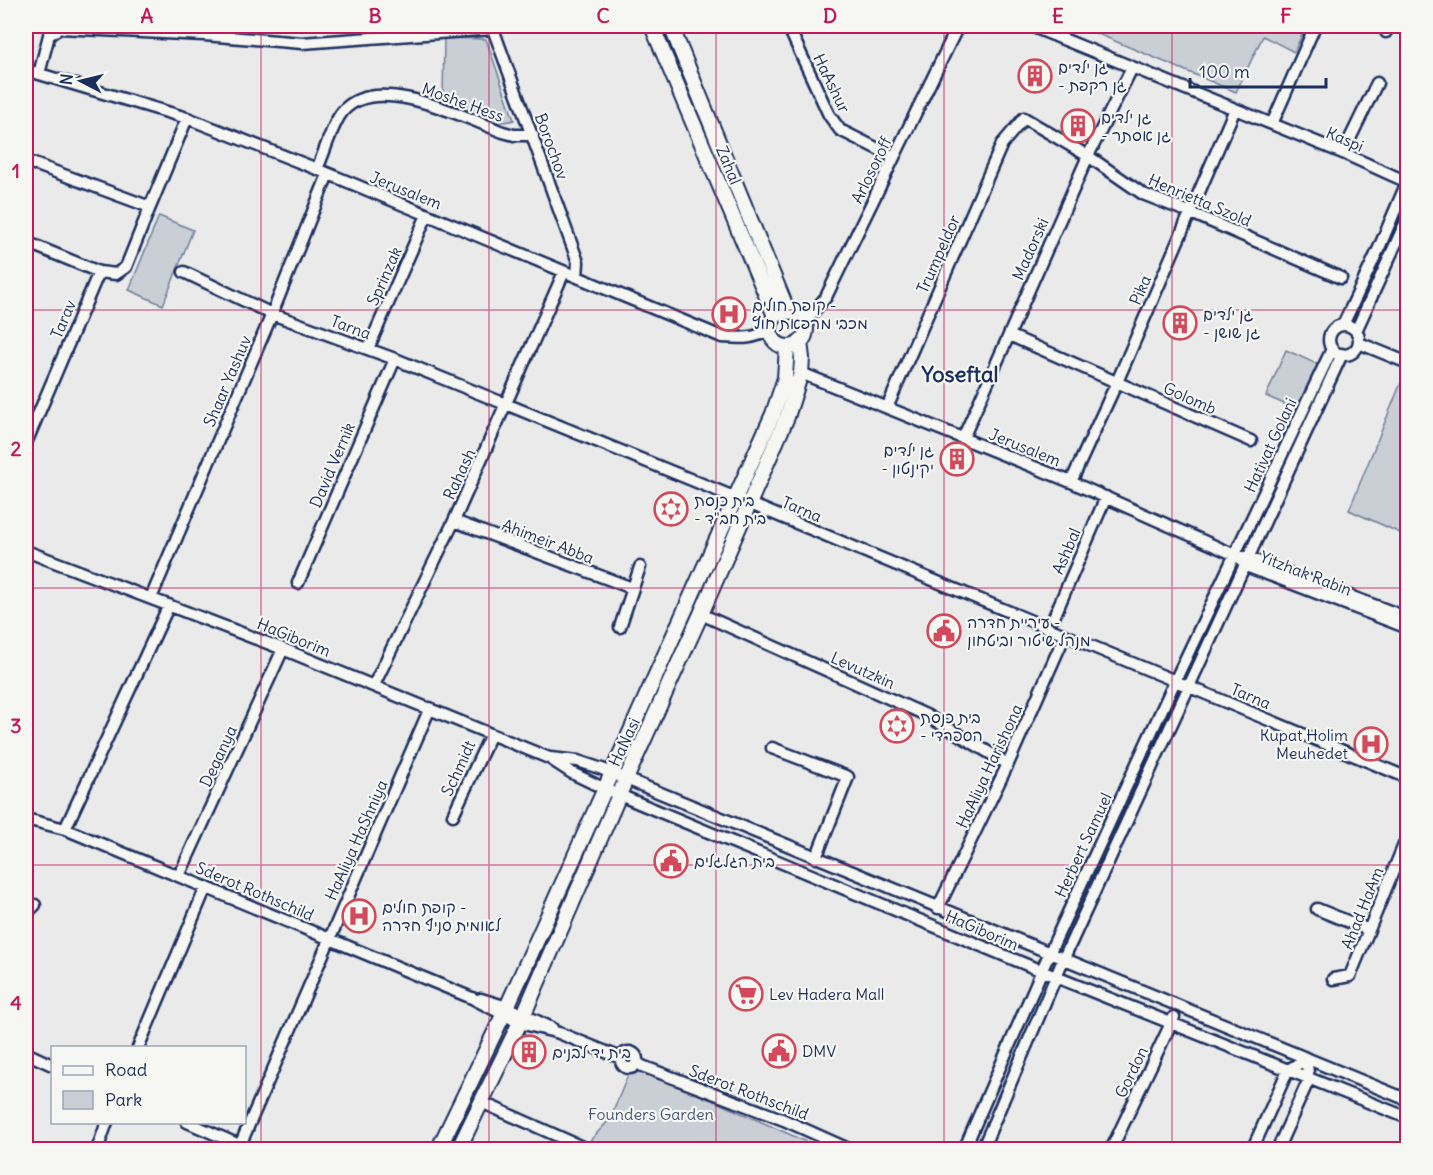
<svg xmlns="http://www.w3.org/2000/svg" width="1433" height="1175" font-family="Delius,'Playpen Sans Hebrew',sans-serif">
<style>
.green{fill:#caced5;stroke:#727e9a;stroke-width:1.5}
.lines{fill:none;stroke-linecap:round;stroke-linejoin:round}
.minor-casing{stroke:#1b2f5e;stroke-width:15}
.major-casing{stroke:#1b2f5e;stroke-width:18}
.minor{stroke:#f6f6f2;stroke-width:10}
.major{stroke:#f6f6f2;stroke-width:14}
.grid{fill:none;stroke:#c2185b;stroke-width:1.5;stroke-opacity:0.55}
.labels{text-anchor:middle;stroke-width:4.5;stroke-linejoin:round;paint-order:stroke}
.poi-label{font-size:16px;fill:#1b2f5e;stroke:#f6f6f2;text-anchor:start}
.street-label{font-size:16px;fill:#1b2f5e;stroke:#f6f6f2}
.park-label{font-size:16px;fill:#47577c;stroke:#f6f6f2}
.district-label{font-size:22px;font-weight:bold;fill:#1b2f5e;stroke:#f6f6f2}
.neatline{fill:none;stroke:#c2185b;stroke-width:2}
.grid-label{font-size:20px;text-anchor:middle;font-weight:bold;fill:#c2185b}
</style>
<rect width="100%" height="100%" fill="#e9eae9"/>
<filter id="ink" filterUnits="userSpaceOnUse"><feTurbulence type="fractalNoise" baseFrequency=".0167" numOctaves="2"/><feDisplacementMap in="SourceGraphic" scale="12" xChannelSelector="R" yChannelSelector="G"/><feConvolveMatrix kernelMatrix="1 2 1 2 8 2 1 2 1" color-interpolation-filters="sRGB"/></filter>
<g filter="url(#ink)">
<path class="green" d="M1079,26H1306L1294,52L1263,36L1236,92Z
M444,38L486,39L514,120C488,128 464,111 443,98Z
M159,216L193,230L163,305L129,290Z
M1286,350L1319,365L1298,410L1266,396Z
M1407,368H1408L1407,536L1349,510Z
M632,1065L823,1149L586,1150L583,1148L610,1119Z"/>
<g class="lines">
<defs>
<path id="minor" d="M492,26L578,262L577,277
M788,26L829,115L840,130L894,157
M1031,26L1343,153L1407,182
M1386,32L1389,26
M1132,68L1088,156L1009,335L1251,441
M26,70L187,118L317,169L722,337C740,338 754,340 770,329
M39,74L49,35L60,28L204,35L302,43L493,29
M1272,124L1315,26
M1343,153L1377,83
M26,161L150,207L187,118
M317,169C324,154 333,122 343,111C376,72 466,118 503,132L514,135H533
M26,242L99,272L116,274L126,267L150,207
M184,272L272,314L395,359L736,498L1408,778
M804,323L826,297L958,26
M1343,325L1379,248L1408,180
M1329 340a15 15 0 1 1 30 0a15 15 0 1 1-30 0Z
M1356,331L1408,217
M1359,343L1408,363
M368,349L427,215
M801,373L1071,482L1235,555L1249,558L1408,618
M887,408L1002,144L1024,118L1088,156L1143,194L1189,212L1341,278
M963,438L1009,335
M26,443L99,272
M1071,482L1117,382L1235,109
M454,521L632,588
M26,551L283,649L549,758L572,773L605,789L1056,977L1408,1118
M1242,561L1246,566L1408,628
M298,583L395,359
M151,598L272,314L328,174
M701,614L926,715L1008,764
M1054,617L1106,497
M620,627L640,567
M374,685L454,521L564,272
M772,748L848,777L816,858
M550,758L578,761L602,769L1408,1100
M453,815L491,734
M26,819L65,829L472,998L520,1023L559,1033L621,1058
M65,829L169,605
M179,876L283,649
M938,908L1008,764L1065,635
M1317,909L1369,930
M26,914L35,905
M1333,979L1350,976L1408,835
M481,999L507,1007L552,1028
M138,1048L206,887
M621 1060a8 8 0 1 1 16 0a8 8 0 1 1-16 0Z
M26,1053L52,1065
M636,1061L642,1066L784,1120L851,1150
M481,1102L589,1150
M187,1122L251,1150
M97,1150L107,1122
M238,1150L430,708
M964,1150L1049,954L1175,681L1332,349
M982,1150L1063,960L1342,354
M1111,1150L1174,1017
M1252,1150L1288,1070L1306,1059
M1277,1150L1309,1079L1306,1059
M1407,1150L1408,1149"/>
<path id="major" d="M652,26L775,316
M671,26L788,312
M770 329a18 18 0 1 1 36 0a18 18 0 1 1-36 0Z
M438,1150L507,1007L773,414L785,378L787,347
M458,1150L524,1014L626,779L701,614L787,417L801,373L802,358L800,342"/>
</defs>
<use href="#minor" class="minor-casing"/>
<use href="#major" class="major-casing"/>
<use href="#minor" class="minor"/>
<use href="#major" class="major"/>
</g>
</g>
<path class="grid" d="M261,26V1150M489,26V1150M716,26V1150M944,26V1150M1172,26V1150M26,310H1408M26,588H1408M26,865H1408"/>
<defs>
<symbol id="building-ring" viewBox="-11 -11 22 22"><circle r="9.5" fill="#f6f6f2" stroke="#d1495b" stroke-width="1.5"/><path d="M-4-6H4V6H1V3H-1V6H-4ZM-2.5-4.3h1.7v1.8h-1.7ZM.8-4.3h1.7v1.8H.8ZM-2.5-1h1.7V.8h-1.7ZM.8-1h1.7V.8H.8Z" fill="#d1495b"/></symbol>
<symbol id="hospital-ring" viewBox="-11 -11 22 22"><circle r="9.5" fill="#f6f6f2" stroke="#d1495b" stroke-width="1.5"/><path d="M-5-5h3v3.5h4V-5h3V5h-3V1.5h-4V5h-3Z" fill="#d1495b"/></symbol>
<symbol id="synagogue-ring" viewBox="-11 -11 22 22"><circle r="9.5" fill="#f6f6f2" stroke="#d1495b" stroke-width="1.5"/><path d="M0-6.5L5.6 3.2H-5.6ZM0 6.5L5.6-3.2H-5.6Z" fill="#d1495b"/></symbol>
<symbol id="civic-ring" viewBox="-11 -11 22 22"><circle r="9.5" fill="#f6f6f2" stroke="#d1495b" stroke-width="1.5"/><path d="M-.6-6.5H3V-4.5H.6V-3L4-1V1h2V6H-6V1h2V-1L-.6-3ZM-1.2 2.5V6h2.4V2.5Z" fill="#d1495b"/></symbol>
<symbol id="supermarket-ring" viewBox="-11 -11 22 22"><circle r="9.5" fill="#f6f6f2" stroke="#d1495b" stroke-width="1.5"/><path d="M-6-5.5h2.5l.6 2H6L4.5 2H-2.5L-4.4-4H-6ZM-1.5 3.2a1.3 1.3 0 1 0 .1 0ZM3 3.2a1.3 1.3 0 1 0 .1 0Z" fill="#d1495b"/></symbol>
</defs>
<g fill-rule="evenodd">
<use href="#building-ring" x="1016" y="57" width="38" height="38"/>
<use href="#building-ring" x="1059" y="107" width="38" height="38"/>
<use href="#hospital-ring" x="710" y="295" width="38" height="38"/>
<use href="#building-ring" x="1161" y="304" width="38" height="38"/>
<use href="#building-ring" x="938" y="440" width="38" height="38"/>
<use href="#synagogue-ring" x="652" y="490" width="38" height="38"/>
<use href="#civic-ring" x="925" y="612" width="38" height="38"/>
<use href="#synagogue-ring" x="878" y="707" width="38" height="38"/>
<use href="#hospital-ring" x="1352" y="725" width="38" height="38"/>
<use href="#civic-ring" x="652" y="842" width="38" height="38"/>
<use href="#hospital-ring" x="340" y="897" width="38" height="38"/>
<use href="#supermarket-ring" x="727" y="975" width="38" height="38"/>
<use href="#civic-ring" x="760" y="1032" width="38" height="38"/>
<use href="#building-ring" x="510" y="1033" width="38" height="38"/>
</g>
<g class="labels">
<g class="poi-label">
<text x="1058" y="73">גן ילדים<tspan x="1058" dy="18">- גן רקפת</tspan></text>
<text x="1101" y="123">גן ילדים<tspan x="1101" dy="18">- גן אסתר</tspan></text>
<text x="752" y="311">קופת חולים -<tspan x="752" dy="18">מכבי מרפאת חוץ</tspan></text>
<text x="1203" y="320">גן ילדים<tspan x="1203" dy="18">- גן שושן</tspan></text>
<text x="934" y="456" text-anchor="end">גן ילדים<tspan x="934" dy="18">- יקינטון</tspan></text>
<text x="694" y="506">בית כנסת<tspan x="694" dy="18">- בית חב"ד</tspan></text>
<text x="967" y="628">עיריית חדרה -<tspan x="967" dy="18">מנהל שיטור וביטחון</tspan></text>
<text x="920" y="723">בית כנסת<tspan x="920" dy="18">- הספרדי</tspan></text>
<text x="1348" y="741" text-anchor="end">Kupat Holim<tspan x="1348" dy="18">Meuhedet</tspan></text>
<text x="694" y="867">בית הגלגלים</text>
<text x="382" y="913">קופת חולים -<tspan x="382" dy="18">לאומית סניף חדרה</tspan></text>
<text x="769" y="1000">Lev Hadera Mall</text>
<text x="802" y="1057">DMV</text>
<text x="552" y="1058">בית יד לבנים</text>
</g>
<g class="street-label">
<text transform="translate(832 83) rotate(64)" y="6">HaAshur</text>
<text transform="translate(463 102) rotate(20)" y="6">Moshe Hess</text>
<text transform="translate(1345 139) rotate(23)" y="6">Kaspi</text>
<text transform="translate(552 146) rotate(70)" y="6">Borochov</text>
<text transform="translate(729 165) rotate(67)" y="6">Zahal</text>
<text transform="translate(871 170) rotate(-64)" y="6">Arlosoroff</text>
<text transform="translate(406 190) rotate(22)" y="6">Jerusalem</text>
<text transform="translate(1200 200) rotate(23)" y="6">Henrietta Szold</text>
<text transform="translate(1030 249) rotate(-66)" y="6">Madorski</text>
<text transform="translate(938 254) rotate(-66)" y="6">Trumpeldor</text>
<text transform="translate(384 276) rotate(-66)" y="6">Sprinzak</text>
<text transform="translate(1140 290) rotate(-67)" y="6">Pika</text>
<text transform="translate(63 319) rotate(-67)" y="6">Tarav</text>
<text transform="translate(351 327) rotate(20)" y="6">Tarna</text>
<text transform="translate(227 381) rotate(-67)" y="6">Shaar Yashuv</text>
<text transform="translate(1190 398) rotate(24)" y="6">Golomb</text>
<text transform="translate(1270 445) rotate(-65)" y="6">Hativat Golani</text>
<text transform="translate(1025 447) rotate(22)" y="6">Jerusalem</text>
<text transform="translate(332 465) rotate(-67)" y="6">David Vernik</text>
<text transform="translate(459 474) rotate(-65)" y="6">Rahash</text>
<text transform="translate(802 509) rotate(23)" y="6">Tarna</text>
<text transform="translate(548 541) rotate(21)" y="6">Ahimeir Abba</text>
<text transform="translate(1066 551) rotate(-67)" y="6">Ashbal</text>
<text transform="translate(1306 573) rotate(21)" y="6">Yitzhak Rabin</text>
<text transform="translate(294 637) rotate(22)" y="6">HaGiborim</text>
<text transform="translate(863 670) rotate(24)" y="6">Levutzkin</text>
<text transform="translate(1251 696) rotate(23)" y="6">Tarna</text>
<text transform="translate(624 742) rotate(-65)" y="6">HaNasi</text>
<text transform="translate(218 756) rotate(-65)" y="6">Deganya</text>
<text transform="translate(989 766) rotate(-65)" y="6">HaAliya Harishona</text>
<text transform="translate(458 768) rotate(-65)" y="6">Schmidt</text>
<text transform="translate(356 840) rotate(-66)" y="6">HaAliya HaShniya</text>
<text transform="translate(1083 845) rotate(-65)" y="6">Herbert Samuel</text>
<text transform="translate(255 891) rotate(23)" y="6">Sderot Rothschild</text>
<text transform="translate(1362 908) rotate(-68)" y="6">Ahad HaAm</text>
<text transform="translate(982 930) rotate(23)" y="6">HaGiborim</text>
<text transform="translate(1131 1072) rotate(-64)" y="6">Gordon</text>
<text transform="translate(749 1092) rotate(21)" y="6">Sderot Rothschild</text>
</g>
<g class="park-label">
<text x="651" y="1120">Founders Garden</text>
</g>
<g class="district-label">
<text x="960" y="382">Yoseftal</text>
</g>
</g>
<rect width="1433" height="1175" fill="none" stroke="#f6f6f2" stroke-width="66"/>
<rect x="51" y="1046" width="195" height="78" fill="#f6f6f2" stroke="#9ea6b7" stroke-width="1.5"/>
<rect x="63" y="1066" width="30" height="9" fill="#f6f6f2" stroke="#9ea6b7" stroke-width="1.5"/>
<text x="105" y="1076" font-size="18" fill="#1b2f5e">Road</text>
<rect x="63" y="1091" width="30" height="18" fill="#caced5" stroke="#9ea6b7" stroke-width="1.5"/>
<text x="105" y="1106" font-size="18" fill="#1b2f5e">Park</text>
<g transform="translate(81 81) rotate(277)" stroke="#f6f6f2" stroke-width="4.5" paint-order="stroke">
<path d="M0-4.5L10 22L0 15L-10 22Z" fill="#1b2f5e"/>
<text y="-9" font-size="16" font-weight="bold" text-anchor="middle" fill="#1b2f5e">N</text>
</g>
<path d="M1190 78v9h136v-9" fill="none" stroke="#1b2f5e" stroke-width="3"/>
<text x="1199" y="78" font-size="18" fill="#1b2f5e" stroke="#f6f6f2" stroke-width="4.5" paint-order="stroke">100 m</text>
<rect x="33" y="33" width="1367" height="1109" class="neatline"/>
<g class="grid-label">
<text x="147" y="23">A</text>
<text x="375" y="23">B</text>
<text x="603" y="23">C</text>
<text x="830" y="23">D</text>
<text x="1058" y="23">E</text>
<text x="1286" y="23">F</text>
<text x="16" y="178">1</text>
<text x="16" y="456">2</text>
<text x="16" y="733">3</text>
<text x="16" y="1010">4</text>
</g>
</svg>
